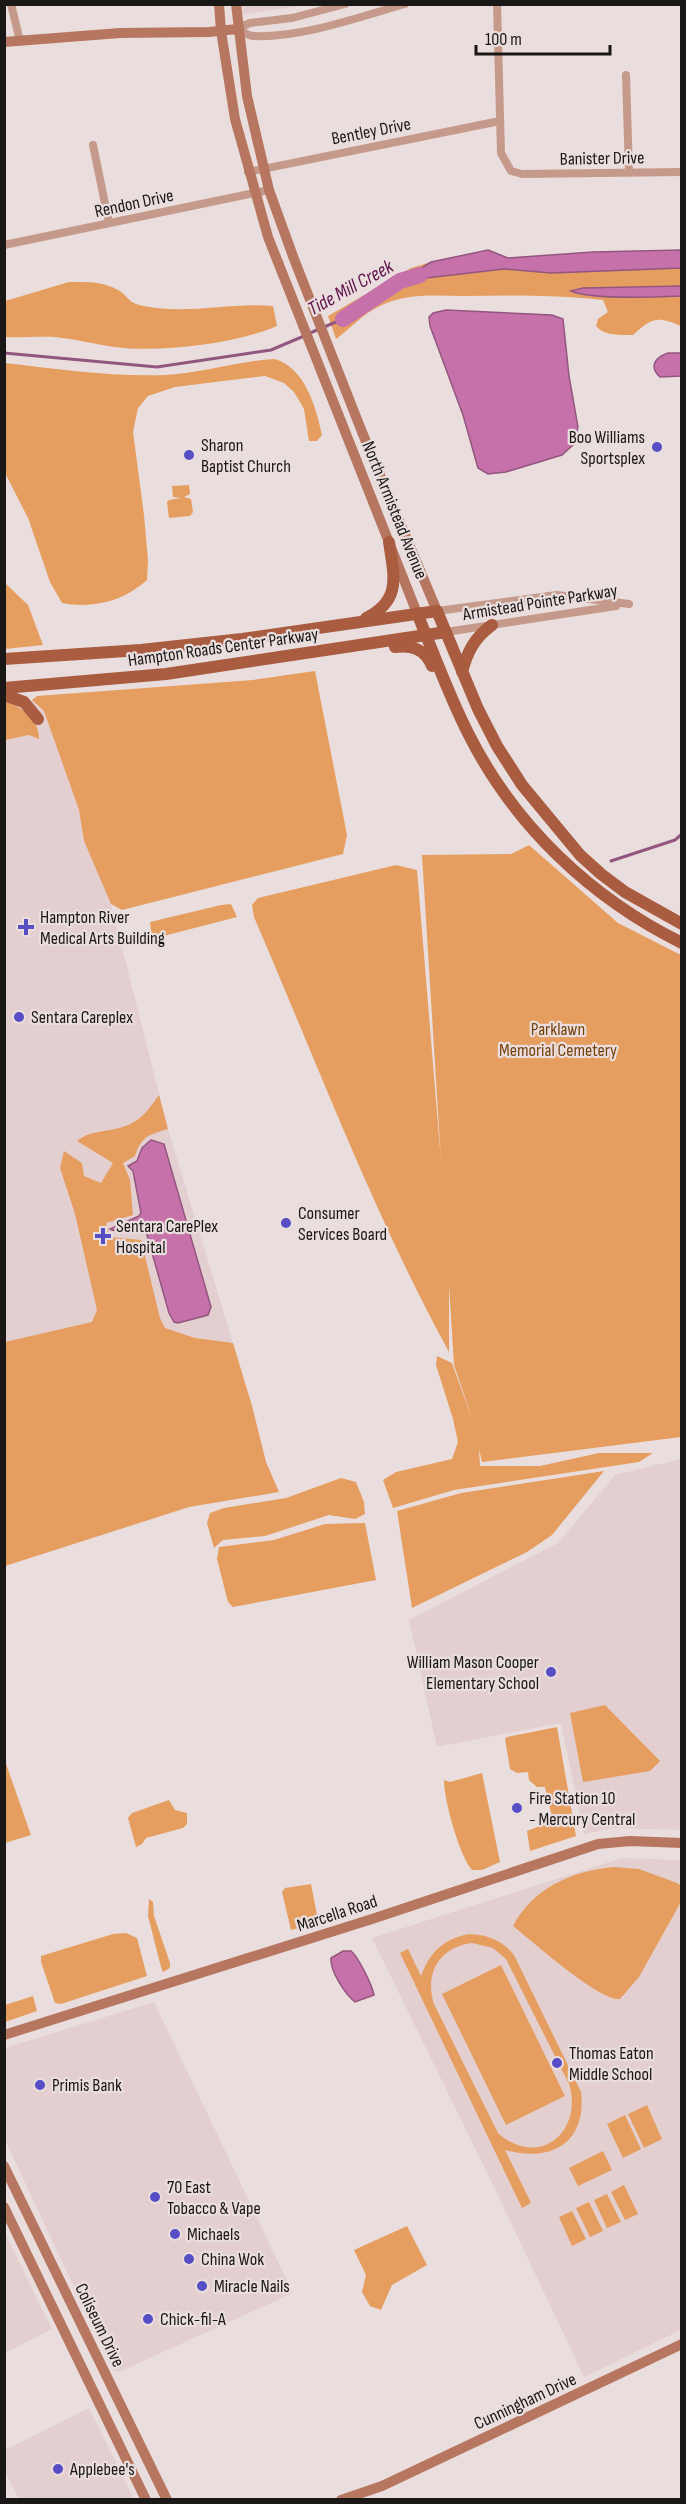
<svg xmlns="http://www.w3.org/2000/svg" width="686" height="2504" font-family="'Sofia Sans Condensed',sans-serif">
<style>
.built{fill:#e3cfcf}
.green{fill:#e69e60;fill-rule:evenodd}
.water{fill:#c771aa;stroke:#93567e;stroke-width:1.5}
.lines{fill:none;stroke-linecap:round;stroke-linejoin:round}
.stream{stroke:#93567e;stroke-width:3}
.river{stroke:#c771aa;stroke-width:16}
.street{stroke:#c69a8a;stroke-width:8}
.secondary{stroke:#b77660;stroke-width:10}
.primary{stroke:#aa5c40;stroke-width:12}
.poi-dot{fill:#574dc5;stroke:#e9dedd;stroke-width:2}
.labels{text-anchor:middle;stroke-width:4.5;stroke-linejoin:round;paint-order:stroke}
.street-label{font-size:18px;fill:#1a1717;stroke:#e9dedd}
.poi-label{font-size:18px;fill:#1a1717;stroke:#e9dedd;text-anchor:start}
.park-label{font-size:18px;fill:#76420c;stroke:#e9dedd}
.water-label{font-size:20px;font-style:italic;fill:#60124c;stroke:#e9dedd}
</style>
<rect width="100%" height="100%" fill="#e9dedd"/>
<path class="built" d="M240,5H308L241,15Z
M4,700H32L44,711L50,726L79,810L84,841L111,904L168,1129L252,1406L266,1462L279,1492L189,1507L5,1566Z
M681,1459V1830L613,1828L584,1834L561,1723L437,1747L409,1620L558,1543L615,1475Z
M622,1858L681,1860V2330L584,2377L495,2189L372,1938Z
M154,2002L293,2293L119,2372L113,2370L5,2140V2048Z
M5,2233L52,2329L5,2353H4Z
M89,2408L134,2499H19L5,2471V2450Z"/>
<path class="green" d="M431,262L402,280L504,269L551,273L681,268V286L583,288L576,294L653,297L681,296V326C658,316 652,317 633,335C620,335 604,336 596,326L598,319L608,312L603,300C556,295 513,295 465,296C436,296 408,292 380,306C364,313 351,328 336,339L328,316L411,268Z
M69,282C86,282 102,281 118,290C130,297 127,303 144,306C187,315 230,302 273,306L277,326C235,344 159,353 114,347C94,344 75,339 55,337C38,336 21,338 5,337V301Z
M275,359C305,368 316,407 322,435L317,441H309L304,409L294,392L284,383L265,376L175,387L148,396L138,408L133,432L144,515L148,560L147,580C124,601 93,609 62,603L50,582L28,518L5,473V363C57,369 113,377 166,375C203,373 238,361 275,359Z
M189,485L190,494L184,497L191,499L193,512L190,516L169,518L167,502L169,500L181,498L173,497L172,486Z
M5,583L28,605L43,645L5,649Z
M315,671L347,835L343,854L122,910L111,904L84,841L79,810L44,711L32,700L37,696L253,680Z
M4,700C20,706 40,720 39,739L29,735L5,740Z
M529,845L618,923L681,955V1437L482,1462L479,1449L480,1466H540L599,1453H653L639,1462L454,1490L393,1508L383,1480L396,1472L452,1459L458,1442L453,1419L436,1365L437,1356L452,1363L474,1424L454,1365L449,1285V1352C373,1213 317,1063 254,917L252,905L258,898L396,865L417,870L441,1161L422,855L511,854Z
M231,904L237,917L152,939L150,922L221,905Z
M159,1095L168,1129C148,1135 142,1136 135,1156L123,1163L130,1180L133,1215L106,1223L109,1237L141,1240L160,1318L165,1328L195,1338L233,1343L252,1406L266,1462L279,1492L189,1507L5,1566V1342L92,1322L97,1310L75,1214L60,1168L64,1151L82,1163L84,1176L101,1183L113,1163L77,1141C93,1128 115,1133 132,1123C144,1117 151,1106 159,1095Z
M604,1471L552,1535L527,1552L412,1608L397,1511L461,1493Z
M341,1478L356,1482L364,1502L365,1514L355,1519L329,1515L265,1536L223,1540L214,1548L207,1523L210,1513L224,1508L286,1498Z
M365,1523L376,1580L233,1607L228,1602L217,1559L219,1547L274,1540L325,1524Z
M605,1705L660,1761L650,1771L583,1782L570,1713Z
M557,1727L576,1836L530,1851L527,1831L553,1821L545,1787H537L529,1780L528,1772L517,1773L510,1769L505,1739L507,1737Z
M4,1758L31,1835L5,1843H4Z
M482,1773L500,1862L482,1870H472C459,1855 444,1800 444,1780L450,1782Z
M169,1800L175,1810L187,1813V1824L183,1828L146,1838L142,1844L136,1847L128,1818L132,1813Z
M613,1867L639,1869L677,1883L681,1886L682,1900L639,1977L620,1999C600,2002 532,1941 513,1926C533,1888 572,1871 613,1867Z
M311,1884L318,1920L316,1924L291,1930L282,1892L285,1888Z
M149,1899L153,1902L154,1916L170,1963V1968L163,1972L161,1967L148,1916Z
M126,1933L137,1938L147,1976L61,2004L55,2003L41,1962V1956L113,1934Z
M469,1934C488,1935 502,1940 514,1955L581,2092C587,2143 551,2163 505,2150L531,2203L522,2208L400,1953L408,1949L421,1976C430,1952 443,1939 469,1934ZM472,1943L493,1948L506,1959L569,2084C584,2133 537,2169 498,2133L434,2004C424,1973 440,1947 472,1943Z
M501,1965L565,2096L506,2125L442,1994Z
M33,1996L37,2011L5,2022V2005Z
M647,2105L662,2139L644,2148L628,2114Z
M625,2115L641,2149L623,2158L607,2124Z
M603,2151L612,2170L578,2186L569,2168Z
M624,2185L638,2214L625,2220L611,2192Z
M607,2194L621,2222L607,2228L594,2200Z
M589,2202L603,2231L590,2237L576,2208Z
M572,2211L586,2239L572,2246L559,2217Z
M407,2226L427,2265L392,2285L381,2310L370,2306L362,2292L366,2275L354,2250Z"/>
<path class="water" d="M488,250L508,258L593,252L681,250V268L551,273L504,269L400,281L431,262Z
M681,286V296C658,297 591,300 571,291L583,288Z
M446,310L552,315L563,319L569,376L578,427L574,444L562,455L506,472L488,474L478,468L463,415L430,326L429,317L433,313Z
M668,353H681V376L660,377C648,366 656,357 668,353Z
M151,1140L164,1144L211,1307L208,1315L178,1323L174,1322L169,1313L145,1228C132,1221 120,1235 110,1229L139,1216L141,1213L133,1171L128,1166L137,1161L142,1148Z
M343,1951H351C358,1956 372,1985 374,1995L355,2002C345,1994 330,1971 331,1958Z"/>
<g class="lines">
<path class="stream" d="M310,333L343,319
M4,353L157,367L271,350L304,336
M611,861L675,840L682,834"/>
<path class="river" d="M343,319L400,281L420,275"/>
<path class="street" d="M11,4L20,41
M497,4L501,153L511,171L522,174L682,172
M237,29C242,31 248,36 254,36C301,38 359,17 405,4
M237,29L250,23L292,18L345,4
M626,75L629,173
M93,145L109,223
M248,172L500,121
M4,245L269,190
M437,611L557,595L629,604
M446,632L616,606"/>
<path class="secondary" d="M219,4L221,31L235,119L268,237L417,613
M236,4L247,96L269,190L294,259L362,432L437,611
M4,42L120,33L209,32L237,29
M4,2035L372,1919L598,1844L630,1841L682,1843
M4,2166L167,2500
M4,2207L146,2500
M341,2500L382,2486L682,2344"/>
<path class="primary" d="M417,613C434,654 449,696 469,735C515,826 591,898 682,943
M366,618C402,600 394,576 389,542
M395,647C412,645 425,649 432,666
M4,659L141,650L242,639L437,611L478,709L497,746L522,785L580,855L601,874L625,892L682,924
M462,672C467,652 475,637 492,625
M4,688L166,674L446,632
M4,695L24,702L38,719"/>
</g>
<g class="poi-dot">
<circle cx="657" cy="447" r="6"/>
<circle cx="189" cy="455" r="6"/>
<path d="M23 918h6v6h6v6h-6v6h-6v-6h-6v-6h6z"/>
<circle cx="19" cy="1017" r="6"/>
<circle cx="286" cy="1223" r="6"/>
<path d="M100 1227h6v6h6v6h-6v6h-6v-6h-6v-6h6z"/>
<circle cx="551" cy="1672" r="6"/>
<circle cx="517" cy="1808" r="6"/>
<circle cx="557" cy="2063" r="6"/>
<circle cx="40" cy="2085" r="6"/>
<circle cx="155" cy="2197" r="6"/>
<circle cx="175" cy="2234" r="6"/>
<circle cx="189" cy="2259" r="6"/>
<circle cx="202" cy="2286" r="6"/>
<circle cx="148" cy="2319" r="6"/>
<circle cx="58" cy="2469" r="6"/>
</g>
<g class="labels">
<g class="street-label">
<text transform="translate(371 131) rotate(-11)" y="6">Bentley Drive</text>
<text transform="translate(602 158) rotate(-1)" y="6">Banister Drive</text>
<text transform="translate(134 203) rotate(-12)" y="6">Rendon Drive</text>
<text transform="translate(395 510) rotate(68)" y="6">North Armistead Avenue</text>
<text transform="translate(540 602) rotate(-9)" y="6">Armistead Pointe Parkway</text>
<text transform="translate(223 647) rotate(-8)" y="6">Hampton Roads Center Parkway</text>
<text transform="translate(337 1913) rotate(-18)" y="6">Marcella Road</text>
<text transform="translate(100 2325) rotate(64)" y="6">Coliseum Drive</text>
<text transform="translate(525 2401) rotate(-25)" y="6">Cunningham Drive</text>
</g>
<g class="poi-label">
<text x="645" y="443" text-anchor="end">Boo Williams<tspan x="645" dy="21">Sportsplex</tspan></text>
<text x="201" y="451">Sharon<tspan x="201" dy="21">Baptist Church</tspan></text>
<text x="40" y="923">Hampton River<tspan x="40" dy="21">Medical Arts Building</tspan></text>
<text x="31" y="1023">Sentara Careplex</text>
<text x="298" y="1219">Consumer<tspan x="298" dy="21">Services Board</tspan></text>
<text x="116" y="1232">Sentara CarePlex<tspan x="116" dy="21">Hospital</tspan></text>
<text x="539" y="1668" text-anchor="end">William Mason Cooper<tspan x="539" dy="21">Elementary School</tspan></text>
<text x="529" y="1804">Fire Station 10<tspan x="529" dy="21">- Mercury Central</tspan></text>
<text x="569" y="2059">Thomas Eaton<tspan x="569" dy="21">Middle School</tspan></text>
<text x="52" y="2091">Primis Bank</text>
<text x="167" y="2193">70 East<tspan x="167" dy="21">Tobacco &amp; Vape</tspan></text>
<text x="187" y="2240">Michaels</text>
<text x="201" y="2265">China Wok</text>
<text x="214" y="2292">Miracle Nails</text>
<text x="160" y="2325">Chick-fil-A</text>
<text x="70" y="2475">Applebee's</text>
</g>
<g class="park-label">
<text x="558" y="1035">Parklawn<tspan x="558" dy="21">Memorial Cemetery</tspan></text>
</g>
<g class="water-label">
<text transform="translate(350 287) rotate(-29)" y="7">Tide Mill Creek</text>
</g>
</g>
<rect width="686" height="2504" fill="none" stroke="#1a1717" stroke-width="12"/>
<path d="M476 45v9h134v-9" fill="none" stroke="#1a1717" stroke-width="3"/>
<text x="485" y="45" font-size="18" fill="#1a1717" stroke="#e9dedd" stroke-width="4.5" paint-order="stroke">100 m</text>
</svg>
